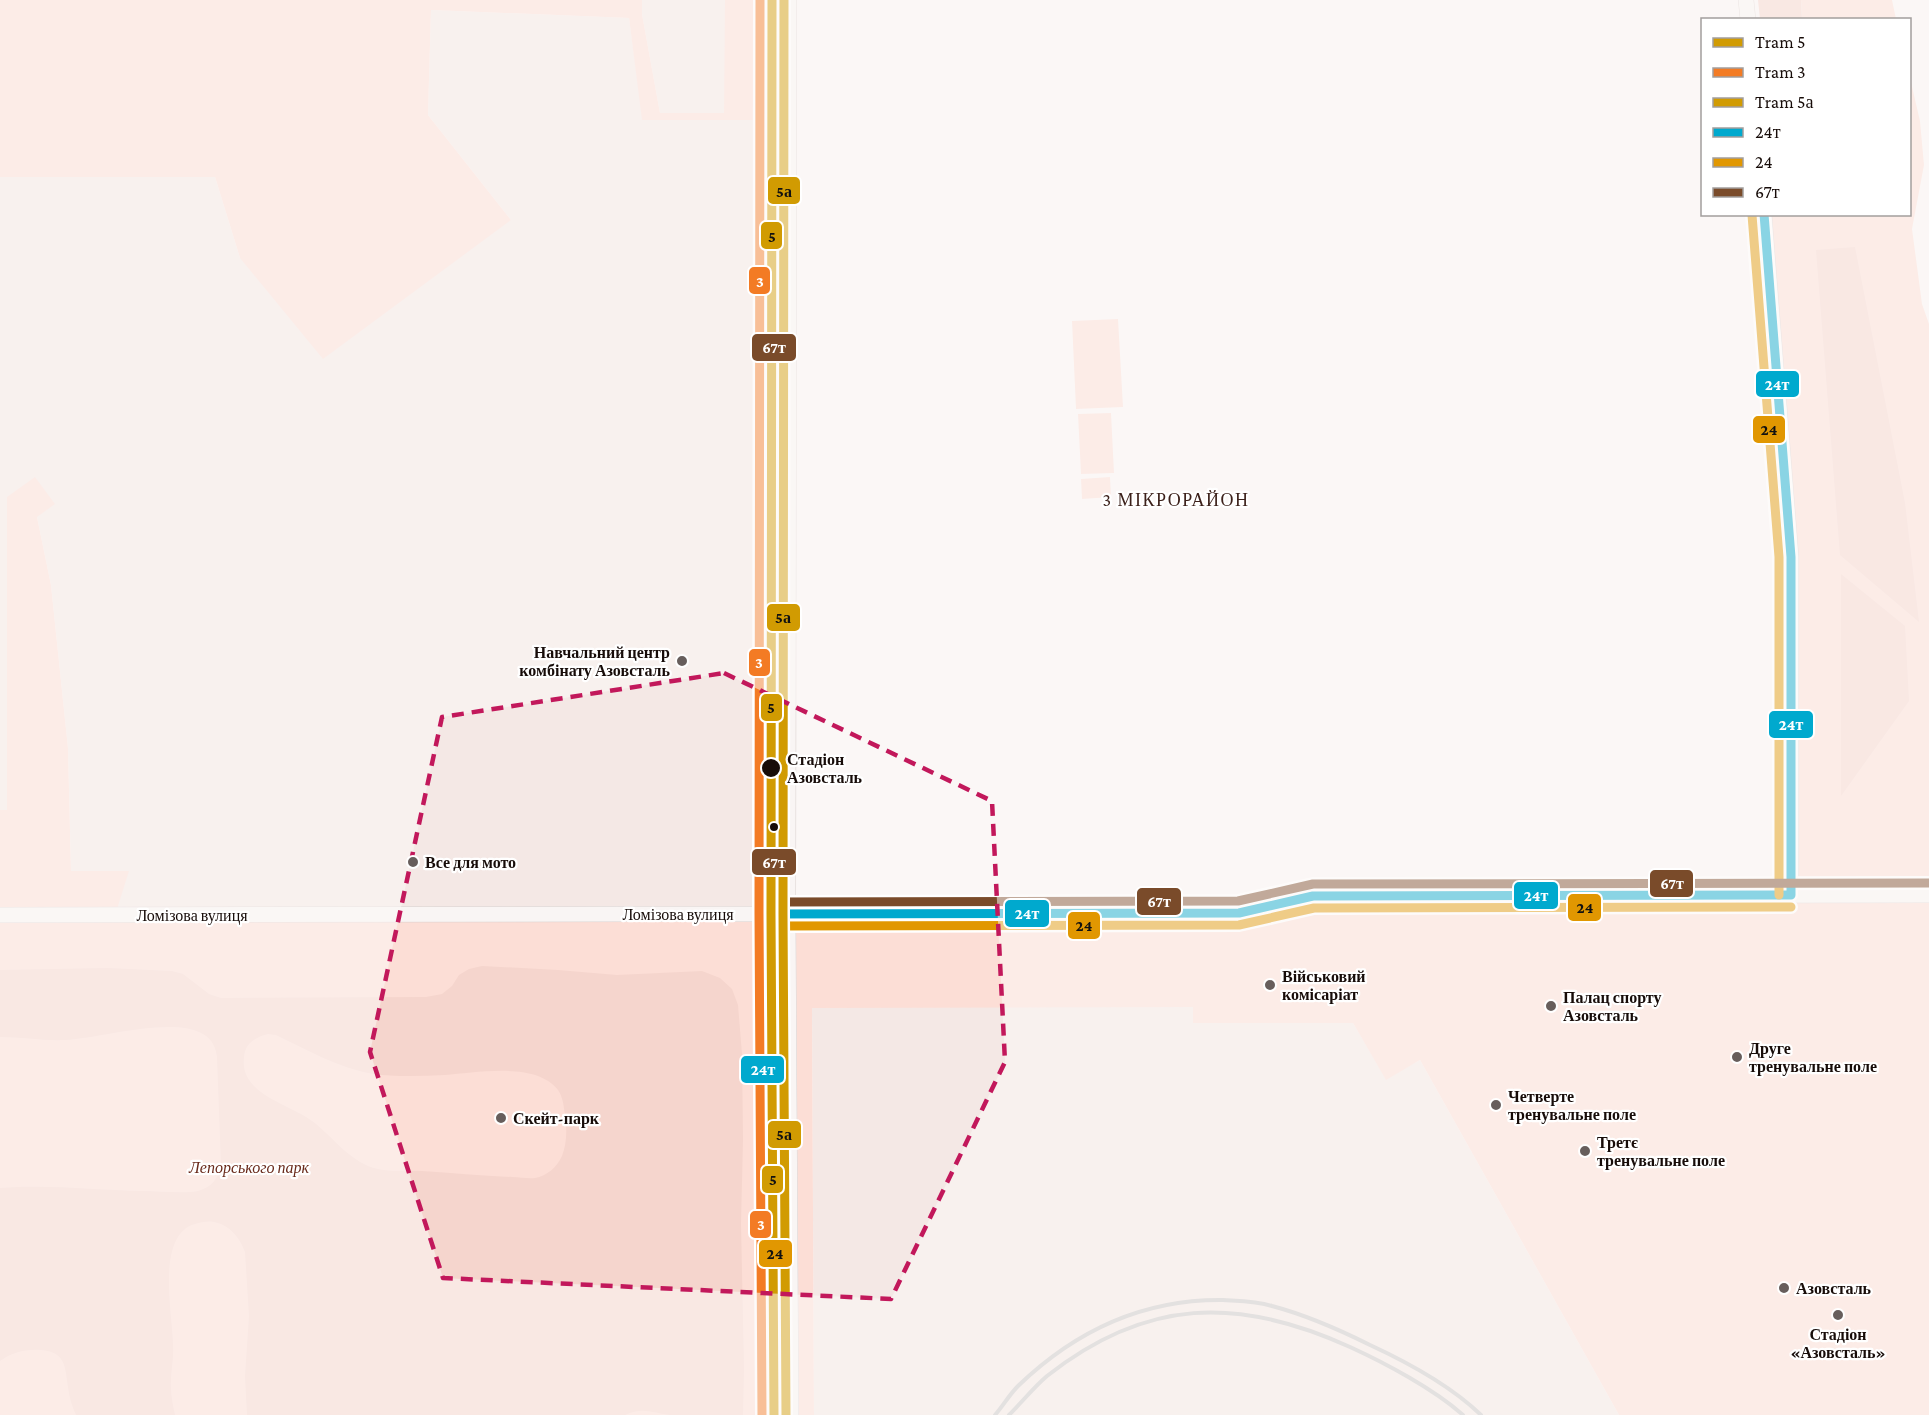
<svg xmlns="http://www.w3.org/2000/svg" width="1929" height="1415" font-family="'Crimson Pro',serif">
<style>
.built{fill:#f4e8e5}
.green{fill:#fcded6}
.forest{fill:#f5d5cd;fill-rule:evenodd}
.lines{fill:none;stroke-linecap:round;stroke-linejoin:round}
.secondary-casing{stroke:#d8cfcd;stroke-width:16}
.secondary{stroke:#f9f5f4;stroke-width:15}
.tram{stroke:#c6c5c5;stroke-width:1.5}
.rail{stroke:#c6c5c5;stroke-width:4}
.bus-1-casing{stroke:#fff;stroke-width:14}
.bus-2-casing{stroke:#fff;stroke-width:14}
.bus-3-casing{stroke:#fff;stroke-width:14}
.bus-1{stroke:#00a9ce;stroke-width:9}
.bus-2{stroke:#e19701;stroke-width:9}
.bus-3{stroke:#7a4b2a;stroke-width:9}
.tram-1-casing{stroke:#fff;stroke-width:14}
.tram-2-casing{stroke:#fff;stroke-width:14}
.tram-3-casing{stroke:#fff;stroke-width:14}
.tram-1{stroke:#d19b02;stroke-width:9}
.tram-2{stroke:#f37b24;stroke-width:9}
.tram-3{stroke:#d19b02;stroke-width:9}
.marked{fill:none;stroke:#c2185b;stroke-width:4.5;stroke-dasharray:12 8;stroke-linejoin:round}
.poi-dot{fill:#675e5c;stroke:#fff;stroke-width:2}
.stop-dot{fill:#170c09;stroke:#fff;stroke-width:2}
.labels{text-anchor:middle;stroke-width:4.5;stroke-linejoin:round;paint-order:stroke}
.poi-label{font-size:16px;font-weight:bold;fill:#170c09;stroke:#fff;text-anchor:start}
.stop-label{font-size:16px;font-weight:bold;fill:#170c09;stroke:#fff;text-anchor:start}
.street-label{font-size:16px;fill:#170c09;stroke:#fff}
.park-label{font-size:16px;font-style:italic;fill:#692a1b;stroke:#fff}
.neighbourhood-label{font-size:18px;letter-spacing:1.5px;fill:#3c211b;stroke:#fff}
.line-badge{stroke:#fff;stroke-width:2}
.badge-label{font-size:16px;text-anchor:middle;font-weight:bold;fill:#fff}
.pale-badge-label{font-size:16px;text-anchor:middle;font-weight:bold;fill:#111}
</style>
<rect width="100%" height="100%" fill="#fbf7f6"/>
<path class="built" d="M642,0H725V113H660L642,14Z
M431,10L629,18L643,120H754V908L117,909L71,871L68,748L51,585L37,517L7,497V810H0V177H215L240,258L511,220L428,115Z
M812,1007H1193V1023H1353L1386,1079L1420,1060L1619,1415H814Z"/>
<path class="green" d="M0,0H642V14L660,113H724L725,0H753L754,120H642L629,18L431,10L428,115L511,220L323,359L240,258L215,177H0Z
M1801,0H1892L1896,19H1802Z
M1910,78L1920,121L1924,165L1912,229L1922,304L1929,324V889H1797L1770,215L1910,214Z
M1118,319L1123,407L1076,409L1072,321Z
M1111,413L1114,473L1081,474L1078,414Z
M35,477L55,504L37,517L51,585L68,748L71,871H129L117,909L0,910V810H7V497Z
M1110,477L1111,497L1082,499L1081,479Z
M1929,900V1415H1619L1420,1060L1386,1080L1353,1023H1193V1007L812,1008L814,1415H799L796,920H1239L1318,902Z
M755,918L757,1415H0V920Z"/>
<path class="forest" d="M1758,0H1801L1802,19H1760Z
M1855,247L1905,503L1919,622L1840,555L1816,250Z
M1841,574L1905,626L1909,701L1841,796Z
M482,966L558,970L617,975L702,971L720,978L732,989L738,1005L742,1054L743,1139L741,1224L744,1368L743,1415C719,1415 695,1415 671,1415C654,1414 644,1406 625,1415H247L245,1376L249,1316L245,1252C240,1238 230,1225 214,1222C208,1221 201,1222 195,1224C155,1235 173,1316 173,1346C174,1360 170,1374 171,1388C171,1397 173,1406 175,1415H76C72,1406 69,1397 68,1387C65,1367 66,1352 41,1350C25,1349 13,1352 0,1361V1188C48,1184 95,1190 143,1191C160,1191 181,1194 198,1191C212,1187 218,1179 221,1165L217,1057C216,1048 212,1039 203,1034C173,1016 101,1038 65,1040C44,1041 22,1037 0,1037V970L107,968L172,971L183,974L209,994L221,998L426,997L442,994L452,986L459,975L469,969ZM268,1034L276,1035C307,1050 339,1068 373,1074C396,1077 421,1076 445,1075C476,1073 536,1061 558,1090C563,1097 564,1107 565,1116C567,1129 567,1143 562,1156C557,1167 547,1176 535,1178C528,1179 520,1177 512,1177C482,1176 452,1173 422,1171C404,1170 385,1173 368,1166C347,1157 333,1138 316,1124C293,1104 239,1096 244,1057C245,1043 256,1037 268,1034Z"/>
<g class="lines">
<defs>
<path id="secondary" d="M762,0L764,1415
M789,0L788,914L791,1415
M1746,0L1748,20
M1764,214L1791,557V895
M0,915L1239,913L1313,896L1929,895"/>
</defs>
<use href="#secondary" class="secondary-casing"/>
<use href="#secondary" class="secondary"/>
<path class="tram" d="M779,0V914L781,1415"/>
<path class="rail" d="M995,1415C1003,1406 1009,1395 1018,1386C1075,1331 1143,1299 1223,1300C1239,1301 1256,1301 1272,1306C1306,1315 1338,1329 1370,1345C1409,1363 1450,1385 1481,1415
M1009,1415C1022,1402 1034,1387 1047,1376C1146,1298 1238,1296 1350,1347C1385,1363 1434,1389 1463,1415"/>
<defs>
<path id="bus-1" d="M1764,214L1791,557V895
M764,1415L762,914L1239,913L1313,896L1791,895"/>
<path id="bus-2" d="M1752,215L1779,557V895
M776,1415L774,926L1239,925L1314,908L1791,907"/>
<path id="bus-3" d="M774,0V902L1238,901L1313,884L1929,883"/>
</defs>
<use href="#bus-1" class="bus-1-casing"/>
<use href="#bus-2" class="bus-2-casing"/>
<use href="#bus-3" class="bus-3-casing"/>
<use href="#bus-1" class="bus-1"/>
<use href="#bus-2" class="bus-2"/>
<use href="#bus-3" class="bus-3"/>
<defs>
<path id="tram-1" d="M772,0L771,914L774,1415"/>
<path id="tram-2" d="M760,0L759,914L762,1415"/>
<path id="tram-3" d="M784,0L783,914L786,1415"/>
</defs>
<use href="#tram-1" class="tram-1-casing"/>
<use href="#tram-2" class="tram-2-casing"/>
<use href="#tram-3" class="tram-3-casing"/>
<use href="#tram-1" class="tram-1"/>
<use href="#tram-2" class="tram-2"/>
<use href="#tram-3" class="tram-3"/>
</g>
<path d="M0 0H1929V1415H0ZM724,673L992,801L1005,1062L891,1299L443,1278L370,1052L442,717Z" fill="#fbf7f6" fill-opacity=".55" fill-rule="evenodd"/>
<path class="marked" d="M724,673L992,801L1005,1062L891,1299L443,1278L370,1052L442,717Z"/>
<g class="poi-dot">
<circle cx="682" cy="661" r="6"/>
<circle cx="413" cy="862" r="6"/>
<circle cx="1270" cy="985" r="6"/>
<circle cx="1551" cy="1006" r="6"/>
<circle cx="1737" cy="1057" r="6"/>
<circle cx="1496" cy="1105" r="6"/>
<circle cx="501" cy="1118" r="6"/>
<circle cx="1585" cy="1151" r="6"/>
<circle cx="1784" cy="1288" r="6"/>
<circle cx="1838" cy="1315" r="6"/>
</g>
<g class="stop-dot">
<circle cx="771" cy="768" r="10"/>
<circle cx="774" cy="827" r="5"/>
</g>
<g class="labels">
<g class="poi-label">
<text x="670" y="658" text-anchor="end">Навчальний центр<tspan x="670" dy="18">комбінату Азовсталь</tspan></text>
<text x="425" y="868">Все для мото</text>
<text x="1282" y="982">Військовий<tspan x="1282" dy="18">комісаріат</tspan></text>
<text x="1563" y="1003">Палац спорту<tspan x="1563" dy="18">Азовсталь</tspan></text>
<text x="1749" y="1054">Друге<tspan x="1749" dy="18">тренувальне поле</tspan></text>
<text x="1508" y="1102">Четверте<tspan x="1508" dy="18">тренувальне поле</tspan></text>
<text x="513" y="1124">Скейт-парк</text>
<text x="1597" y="1148">Третє<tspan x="1597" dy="18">тренувальне поле</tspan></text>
<text x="1796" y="1294">Азовсталь</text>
<text x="1838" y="1340" text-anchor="middle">Стадіон<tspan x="1838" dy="18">«Азовсталь»</tspan></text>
</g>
<g class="stop-label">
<text x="787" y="765">Стадіон<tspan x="787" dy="18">Азовсталь</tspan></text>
</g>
<g class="street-label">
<text x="678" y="920">Ломізова вулиця</text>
<text x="192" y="921">Ломізова вулиця</text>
</g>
<g class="park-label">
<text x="249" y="1173">Лепорського парк</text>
</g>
<g class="neighbourhood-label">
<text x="1176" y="506">3 МІКРОРАЙОН</text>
</g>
</g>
<g class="line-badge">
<rect x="767" y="176" width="34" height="29" rx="6" fill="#d19b02"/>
<rect x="760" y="221" width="23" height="29" rx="6" fill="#d19b02"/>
<rect x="748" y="266" width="23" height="29" rx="6" fill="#f37b24"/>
<rect x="751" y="333" width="46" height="29" rx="6" fill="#7a4b2a"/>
<rect x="1755" y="370" width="45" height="28" rx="6" fill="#00a9ce"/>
<rect x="1752" y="415" width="34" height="29" rx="6" fill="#e19701"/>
<rect x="766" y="603" width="35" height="29" rx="6" fill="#d19b02"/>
<rect x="748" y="648" width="23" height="29" rx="6" fill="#f37b24"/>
<rect x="760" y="693" width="23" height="29" rx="6" fill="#d19b02"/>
<rect x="1768" y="710" width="46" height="29" rx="6" fill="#00a9ce"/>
<rect x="751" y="848" width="46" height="28" rx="6" fill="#7a4b2a"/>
<rect x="1649" y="869" width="45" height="29" rx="6" fill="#7a4b2a"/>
<rect x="1513" y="881" width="46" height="29" rx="6" fill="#00a9ce"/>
<rect x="1136" y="887" width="46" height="29" rx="6" fill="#7a4b2a"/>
<rect x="1567" y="893" width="35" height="29" rx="6" fill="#e19701"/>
<rect x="1004" y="899" width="46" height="29" rx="6" fill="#00a9ce"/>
<rect x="1067" y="911" width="34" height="29" rx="6" fill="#e19701"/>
<rect x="740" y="1055" width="45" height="29" rx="6" fill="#00a9ce"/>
<rect x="767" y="1120" width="35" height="29" rx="6" fill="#d19b02"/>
<rect x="761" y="1165" width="23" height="29" rx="6" fill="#d19b02"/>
<rect x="749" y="1210" width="23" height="29" rx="6" fill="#f37b24"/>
<rect x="758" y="1239" width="35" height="29" rx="6" fill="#e19701"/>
</g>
<g class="badge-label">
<text x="760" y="287">3</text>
<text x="774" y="353">67т</text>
<text x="1777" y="390">24т</text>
<text x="759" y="668">3</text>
<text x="1791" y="730">24т</text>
<text x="774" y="868">67т</text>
<text x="1672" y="889">67т</text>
<text x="1536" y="901">24т</text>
<text x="1159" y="907">67т</text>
<text x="1027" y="919">24т</text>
<text x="763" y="1075">24т</text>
<text x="761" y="1230">3</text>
</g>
<g class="pale-badge-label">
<text x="784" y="197">5а</text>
<text x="772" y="242">5</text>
<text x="1769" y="435">24</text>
<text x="783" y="623">5а</text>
<text x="771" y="713">5</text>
<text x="1585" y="913">24</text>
<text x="1084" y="931">24</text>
<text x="784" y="1140">5а</text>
<text x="773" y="1185">5</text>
<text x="775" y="1259">24</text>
</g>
<rect x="1701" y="18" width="210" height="198" fill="#ffffff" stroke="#a29e9d" stroke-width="1.5"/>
<rect x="1713" y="38" width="30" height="9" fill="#d19b02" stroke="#a29e9d" stroke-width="1.5"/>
<text x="1755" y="48" font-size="18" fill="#170c09">Tram 5</text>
<rect x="1713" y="68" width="30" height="9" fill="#f37b24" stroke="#a29e9d" stroke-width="1.5"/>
<text x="1755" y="78" font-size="18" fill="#170c09">Tram 3</text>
<rect x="1713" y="98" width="30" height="9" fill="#d19b02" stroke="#a29e9d" stroke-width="1.5"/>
<text x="1755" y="108" font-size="18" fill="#170c09">Tram 5а</text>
<rect x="1713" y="128" width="30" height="9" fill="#00a9ce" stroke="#a29e9d" stroke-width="1.5"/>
<text x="1755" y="138" font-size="18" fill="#170c09">24т</text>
<rect x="1713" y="158" width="30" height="9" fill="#e19701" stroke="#a29e9d" stroke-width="1.5"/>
<text x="1755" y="168" font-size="18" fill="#170c09">24</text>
<rect x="1713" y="188" width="30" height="9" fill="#7a4b2a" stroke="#a29e9d" stroke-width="1.5"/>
<text x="1755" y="198" font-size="18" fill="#170c09">67т</text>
</svg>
